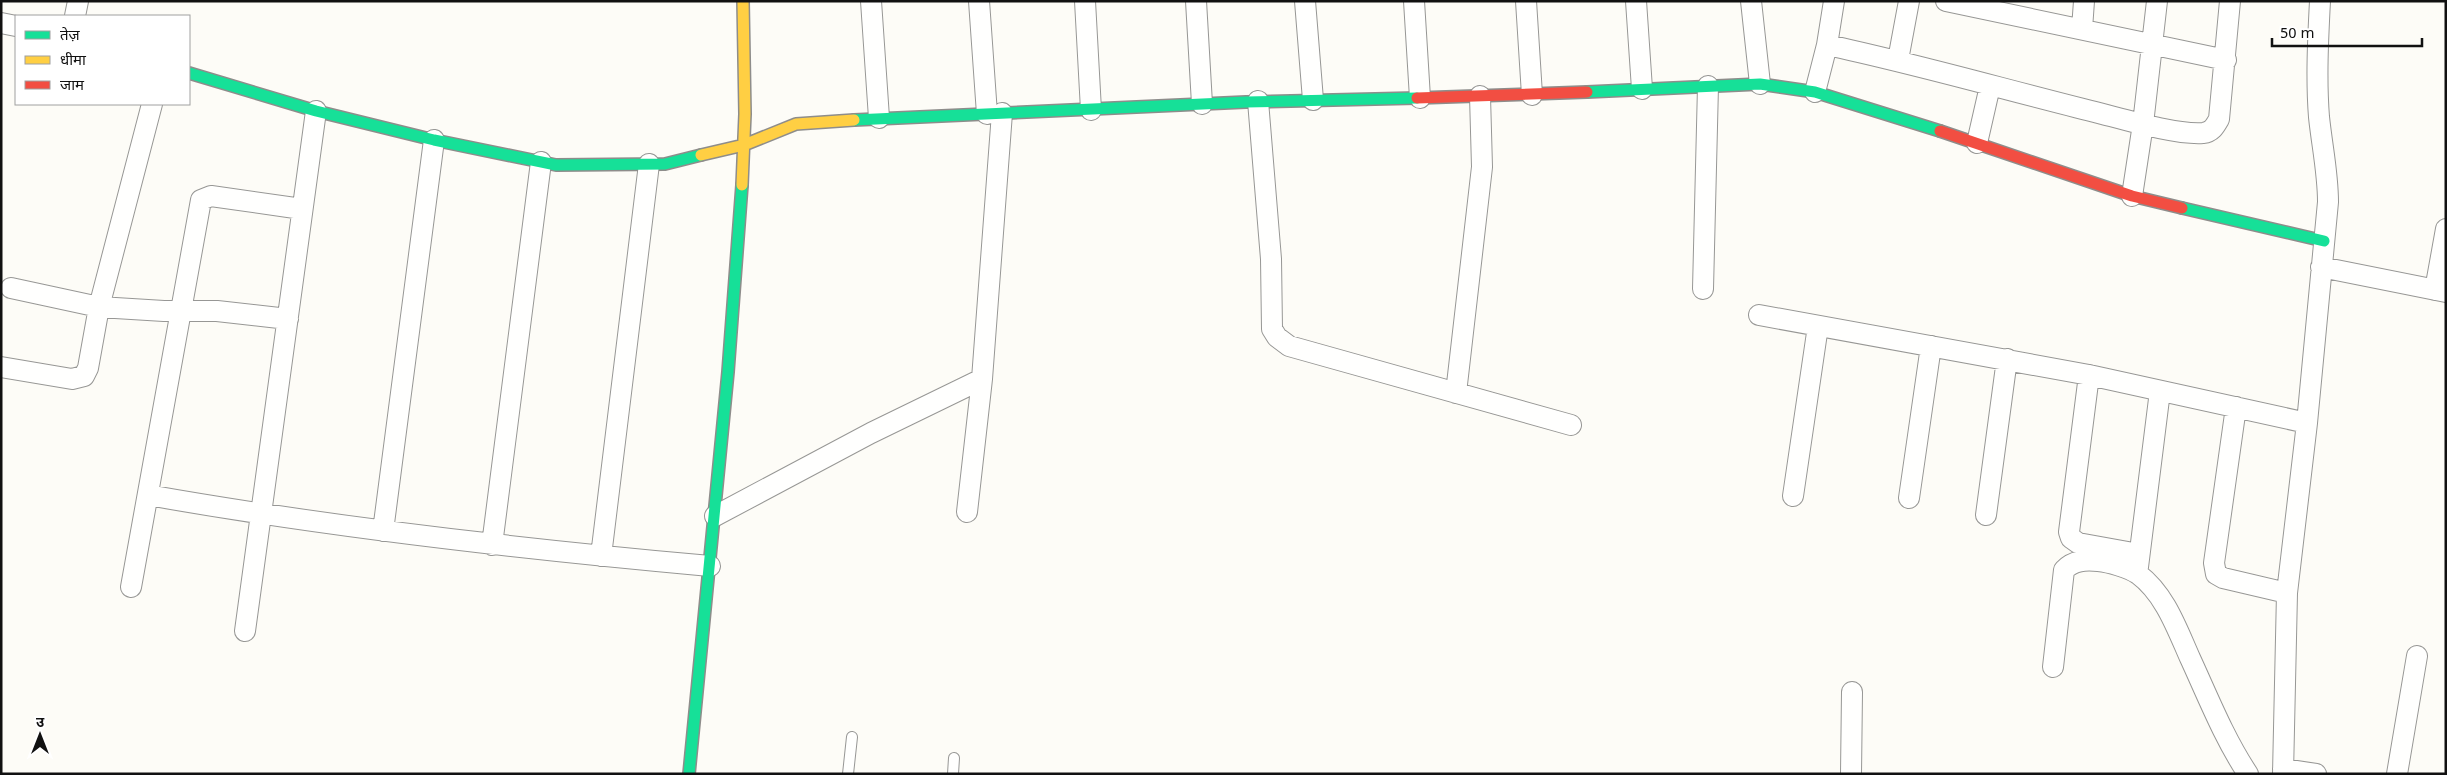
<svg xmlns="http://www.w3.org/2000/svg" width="2447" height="775" font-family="Georgia,'Noto Sans Devanagari',serif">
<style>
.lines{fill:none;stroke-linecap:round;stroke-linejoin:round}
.lane-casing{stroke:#979795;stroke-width:12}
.street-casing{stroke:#979795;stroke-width:22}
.fast-casing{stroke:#8e8d8b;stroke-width:14}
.slow-casing{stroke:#8e8d8b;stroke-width:14}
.jam-casing{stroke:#8e8d8b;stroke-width:14}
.lane{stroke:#fffffe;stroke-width:10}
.street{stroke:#fffffe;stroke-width:20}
.fast{stroke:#16e098;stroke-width:11}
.slow{stroke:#ffcf43;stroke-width:11}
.jam{stroke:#f24e42;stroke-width:11}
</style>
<rect width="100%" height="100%" fill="#fdfcf7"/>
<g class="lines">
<defs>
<path id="lane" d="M848,774L852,737
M953,774L954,758"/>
<path id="street" d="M871,1L879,118
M979,1L987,114
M1085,1L1091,110
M1196,1L1202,104
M1305,1L1313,100
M1414,1L1420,98
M1526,1L1532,95
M1636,1L1642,89
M1751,1L1760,84
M1946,1L2226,60
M75,16L78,1
M1,23L16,26
M2082,29L2084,1
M1827,45C1917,64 2006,90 2095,112C2123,119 2176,135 2203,133C2212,132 2215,126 2219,119L2230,1
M1898,60L1909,1
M1815,92L1827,45L1834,1
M1258,101L1271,259L1272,329L1277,337L1289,346L1571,425
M1977,143L1990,86
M2132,196L2143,124L2157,1
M2321,267L2446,292
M11,288L99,307L164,311H217L288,319
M1703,289L1708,86
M2435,290L2446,229
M1759,315L2089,375L2307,423
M1,367L72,379L84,376L88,368L99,307L152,104
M2089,375L2069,532L2071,538L2078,543L2139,554
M1456,393L1482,167L1480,96
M2236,407L2214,563L2216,574L2223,578L2287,593
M148,495C334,528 521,549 710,566
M1793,496L1818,326
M1909,498L1931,346
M967,512L982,379L1002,113
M1986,515L2007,359
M715,516L871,433L982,379
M383,531L434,140
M492,545L541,162
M601,556L649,164
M2138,567L2160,391
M131,587L201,200L211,196L302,209
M245,631L316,111
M2053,667L2064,570C2074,560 2085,560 2098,561C2109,562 2129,568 2138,574C2165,594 2177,629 2190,658C2208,697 2224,738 2248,774
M2283,769L2316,774
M1851,774L1852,692
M2283,774L2287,593L2307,423L2328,202C2328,173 2322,146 2319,117C2316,79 2318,39 2320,1
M2397,774L2417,656"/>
<path id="fast" d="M189,73L316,111L434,140L556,165L665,164L701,155
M1587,92L1760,84L1815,92L1940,131
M854,120L1246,102L1417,98
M2182,208L2324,241
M689,774L728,372L742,185"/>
<path id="slow" d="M701,155L744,145L796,124L854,120
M742,185L745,114L743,1"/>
<path id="jam" d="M1417,98L1587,92
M1940,131L2132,196L2182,208"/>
</defs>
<use href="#lane" class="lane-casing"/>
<use href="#street" class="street-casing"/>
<use href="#fast" class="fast-casing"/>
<use href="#slow" class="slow-casing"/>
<use href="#jam" class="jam-casing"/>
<use href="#lane" class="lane"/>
<use href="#street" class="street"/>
<use href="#fast" class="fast"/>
<use href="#slow" class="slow"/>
<use href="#jam" class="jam"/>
</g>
<rect width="2447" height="775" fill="none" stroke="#111111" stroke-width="5"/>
<rect x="15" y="15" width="175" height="90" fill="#ffffff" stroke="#a0a0a0"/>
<rect x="25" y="31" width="25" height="8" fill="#16e098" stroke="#a0a0a0"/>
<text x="60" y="40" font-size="15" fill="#111111">तेज़</text>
<rect x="25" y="56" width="25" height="8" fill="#ffcf43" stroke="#a0a0a0"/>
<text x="60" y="65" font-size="15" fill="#111111">धीमा</text>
<rect x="25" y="81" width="25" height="8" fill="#f24e42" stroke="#a0a0a0"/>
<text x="60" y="90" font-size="15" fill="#111111">जाम</text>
<g transform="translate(40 735)" stroke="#ffffff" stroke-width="4" paint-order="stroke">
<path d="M0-4L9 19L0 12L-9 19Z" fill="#111111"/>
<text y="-8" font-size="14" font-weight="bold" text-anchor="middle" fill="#111111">उ</text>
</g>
<path d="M2272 38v8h150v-8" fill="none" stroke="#111111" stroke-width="2.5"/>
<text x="2280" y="38" font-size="15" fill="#111111" stroke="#ffffff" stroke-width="4" paint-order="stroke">50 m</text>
</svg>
